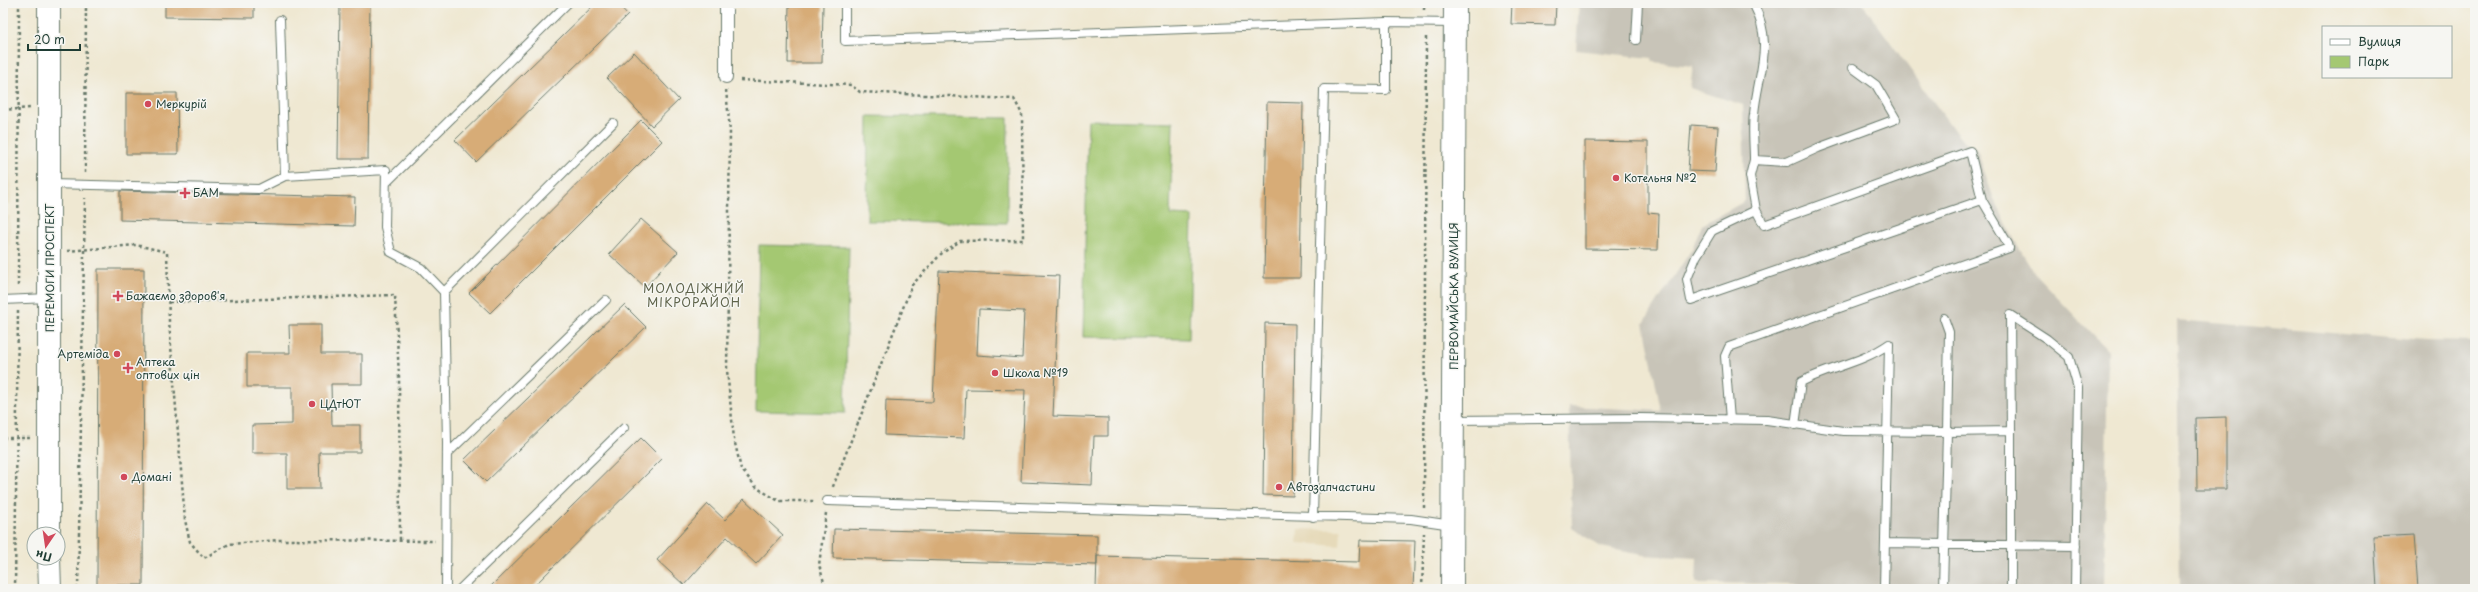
<svg xmlns="http://www.w3.org/2000/svg" width="2478" height="592" font-family="'Playpen Sans',sans-serif">
<style>
.built{fill:#e6daba}
.industrial{fill:#c8c4b8}
.green{fill:#a4c872;stroke:#628253}
.building{fill:#d7ac77;fill-rule:evenodd}
.lines{fill:none;stroke-linecap:round;stroke-linejoin:round}
.service-casing{stroke:#68796b;stroke-width:10}
.pedestrian-casing{stroke:#68796b;stroke-width:14}
.secondary-casing{stroke:#68796b;stroke-width:24}
.path{stroke:#68796b;stroke-width:2.5;stroke-dasharray:3 3;stroke-linecap:butt}
.service{stroke:#fff;stroke-width:8}
.pedestrian{stroke:#fff;stroke-width:12}
.secondary{stroke:#fff;stroke-width:22}
.poi-dot{fill:#d1495b;stroke:#f6f6f2;stroke-width:1.5}
.labels{text-anchor:middle;stroke-width:3;stroke-linejoin:round;paint-order:stroke}
.poi-label{font-size:11px;fill:#1f3d34;stroke:#f6f6f2;text-anchor:start}
.street-label{font-size:11px;fill:#1f3d34;stroke:#f6f6f2}
.neighbourhood-label{font-size:12px;letter-spacing:1px;fill:#5f644b;stroke:#f6f6f2}
</style>
<rect width="100%" height="100%" fill="#f6f6f2"/>
<filter id="ink" filterUnits="userSpaceOnUse"><feTurbulence type="fractalNoise" baseFrequency=".025" numOctaves="2"/><feDisplacementMap in="SourceGraphic" scale="8" xChannelSelector="R" yChannelSelector="G"/><feConvolveMatrix kernelMatrix="1 2 1 2 8 2 1 2 1" color-interpolation-filters="sRGB"/></filter>
<filter id="wash" filterUnits="userSpaceOnUse"><feTurbulence type="fractalNoise" baseFrequency=".012" numOctaves="4" result="noise"/><feDisplacementMap in="SourceGraphic" scale="16" xChannelSelector="R" yChannelSelector="G"/><feGaussianBlur stdDeviation="0.9" result="paint"/><feColorMatrix in="noise" values="0 0 0 0 0 0 0 0 0 0 0 0 0 0 0 0 0 1.4 0 .05"/><feComposite in="paint" operator="in"/></filter>
<g filter="url(#wash)">
<rect width="100%" height="100%" fill="#efe8d2"/>
<path class="built" d="M9,121L11,204H3V122Z
M10,216V294H3V217Z
M1298,529L1341,530L1340,546L1297,543Z"/>
<path class="industrial" d="M1579,3H1862L1959,137L1977,150L1993,197L2015,241L2036,275L2108,351L2104,589H1800V584L1696,583L1697,558L1642,555L1601,547L1572,528L1569,406L1661,411L1644,323L1692,249L1702,225L1745,201L1743,105L1690,88L1693,66L1652,62L1651,58L1576,50Z
M2177,320L2427,341L2475,342V589H2180Z"/>
<path class="green" d="M868,116L1008,118L1007,223L867,221Z
M1088,120L1173,122L1170,215L1192,216L1189,339L1083,337Z
M759,245L849,247L845,413L756,411Z"/>
<g id="blocks">
<path class="building" d="M165,3H254V18L165,17Z
M340,3H370L368,159H338Z
M596,3H617L628,15L476,162L455,140Z
M789,3H823L822,63H788Z
M1512,3H1556L1555,25L1511,24Z
M634,52L679,100L652,126L607,78Z
M126,93H177L178,154H126Z
M1267,102L1303,103L1300,278H1264Z
M641,120L662,141L490,313L469,293Z
M1691,125L1718,127L1715,172L1688,171Z
M1585,141L1648,142V213L1659,214L1658,250L1585,249Z
M120,191L355,197L354,226L120,220Z
M641,219L678,252L645,287L609,254Z
M98,269H144L143,585H97Z
M939,271L1059,276L1053,416L1108,418V436H1094L1092,485L1021,482L1025,390L966,389L964,438L885,435L886,400L933,402ZM979,309L1024,311L1022,358L977,355Z
M624,305L646,327L486,482L464,460Z
M1265,323L1295,324L1293,496L1263,495Z
M289,325H321V354H362V384H331L332,425H360V452H319L320,489H287V453H252V425L292,424V387H247V353H290Z
M2226,417V489H2197L2196,418Z
M641,438L662,459L531,589H488Z
M744,499L783,535L756,564L727,537L684,585L657,560L708,504L725,520Z
M834,529L1097,535V565L833,558Z
M2414,535L2418,589H2377L2374,537Z
M1360,540L1415,541L1413,589H1096L1097,556L1359,562Z"/>
</g>
</g>
<g filter="url(#ink)">
<use href="#blocks" fill-opacity="0" stroke="#68796b" stroke-width="1"/>
<g class="lines">
<defs>
<path id="service" d="M845,3V41L1386,22L1453,23
M1753,3C1775,45 1758,72 1754,114C1752,129 1754,145 1754,160
M280,20L285,176L386,170L385,227L391,252L421,268L444,292L447,443L446,589
M1636,40L1638,3
M386,183L568,3
M50,184L259,189L285,176
M1756,210L1750,176L1754,160L1787,162L1818,148L1896,119L1876,85L1853,68
M444,292L613,123
M3,300L48,298
M1454,420L1640,418L1767,420L1843,431L1947,432L1949,332L1944,318
M1730,420L1725,356L1729,347L2009,248L2008,244L1982,200L1691,300L1687,279L1696,257L1712,231L1756,210L1764,225L1970,151L1982,200
M1795,425L1801,382C1830,367 1862,363 1889,344L1884,589
M447,454L606,300
M827,501L1411,519L1452,525
M1313,517L1324,89L1386,90V22
M1885,543L2076,546
M460,589L624,428
M1943,589L1947,432L2011,431L2010,315L2047,339L2069,357L2078,388L2075,589
M2011,589V431"/>
<path id="pedestrian" d="M726,3V77"/>
<path id="secondary" d="M49,3V534
M49,558L50,589
M1452,589L1455,3"/>
</defs>
<use href="#service" class="service-casing"/>
<use href="#pedestrian" class="pedestrian-casing"/>
<use href="#secondary" class="secondary-casing"/>
<path class="path" d="M1424,10V3
M740,80L851,85L860,92L1014,99L1022,114L1023,240L960,241L941,254L912,285L832,489
M726,90L730,131L727,370L734,439L741,469L757,488L779,501H815
M3,110L31,108
M85,173L86,3
M67,251L136,245L167,252L169,321L185,520L190,542L204,558L229,544L280,540L435,541
M18,286L19,3
M169,302L395,295L399,377L400,540
M3,438H31
M1424,508L1426,35
M826,513L819,565L826,589
M15,589L18,311
M78,589L85,198
M1422,589L1424,533"/>
<use href="#service" class="service"/>
<use href="#pedestrian" class="pedestrian"/>
<use href="#secondary" class="secondary"/>
</g>
</g>
<g class="poi-dot">
<circle cx="148" cy="104" r="4"/>
<circle cx="1616" cy="178" r="4"/>
<path d="M183 187h4v4h4v4h-4v4h-4v-4h-4v-4h4z"/>
<path d="M116 290h4v4h4v4h-4v4h-4v-4h-4v-4h4z"/>
<circle cx="117" cy="354" r="4"/>
<path d="M126 362h4v4h4v4h-4v4h-4v-4h-4v-4h4z"/>
<circle cx="995" cy="373" r="4"/>
<circle cx="312" cy="404" r="4"/>
<circle cx="124" cy="477" r="4"/>
<circle cx="1279" cy="487" r="4"/>
</g>
<g class="labels">
<g class="poi-label">
<text x="156" y="108">Меркурій</text>
<text x="1624" y="182">Котельня №2</text>
<text x="193" y="197">БАМ</text>
<text x="126" y="300">Бажаємо здоров'я</text>
<text x="109" y="358" text-anchor="end">Артеміда</text>
<text x="136" y="366">Аптека<tspan x="136" dy="13">оптових цін</tspan></text>
<text x="1003" y="377">Школа №19</text>
<text x="320" y="408">ЦДтЮТ</text>
<text x="132" y="481">Домані</text>
<text x="1287" y="491">Автозапчастини</text>
</g>
<g class="street-label">
<text transform="translate(50 268) rotate(-90)" y="4">ПЕРЕМОГИ ПРОСПЕКТ</text>
<text transform="translate(1454 296) rotate(-90)" y="4">ПЕРВОМАЙСЬКА ВУЛИЦЯ</text>
</g>
<g class="neighbourhood-label">
<text x="694" y="293">МОЛОДІЖНИЙ<tspan x="694" dy="14">МІКРОРАЙОН</tspan></text>
</g>
</g>
<rect width="2478" height="592" fill="none" stroke="#f6f6f2" stroke-width="16"/>
<rect x="2322" y="26" width="130" height="52" fill="#f6f6f2" stroke="#a0aca6"/>
<rect x="2330" y="39" width="20" height="6" fill="#ffffff" stroke="#a0aca6"/>
<text x="2358" y="46" font-size="12" fill="#1f3d34">Вулиця</text>
<rect x="2330" y="56" width="20" height="12" fill="#a4c872" stroke="#a0aca6"/>
<text x="2358" y="66" font-size="12" fill="#1f3d34">Парк</text>
<g transform="translate(46 546) rotate(193)"><circle r="19" fill="#f6f6f2" stroke="#a0aca6"/>
<path d="M0-3L7 15L0 10L-7 15Z" fill="#d1495b"/>
<text y="-6" font-size="11" font-weight="bold" text-anchor="middle" fill="#1f3d34">Пн</text>
</g>
<path d="M28 44v6h52v-6" fill="none" stroke="#1f3d34" stroke-width="2"/>
<text x="34" y="44" font-size="12" fill="#1f3d34" stroke="#f6f6f2" stroke-width="3" paint-order="stroke">20 m</text>
</svg>
